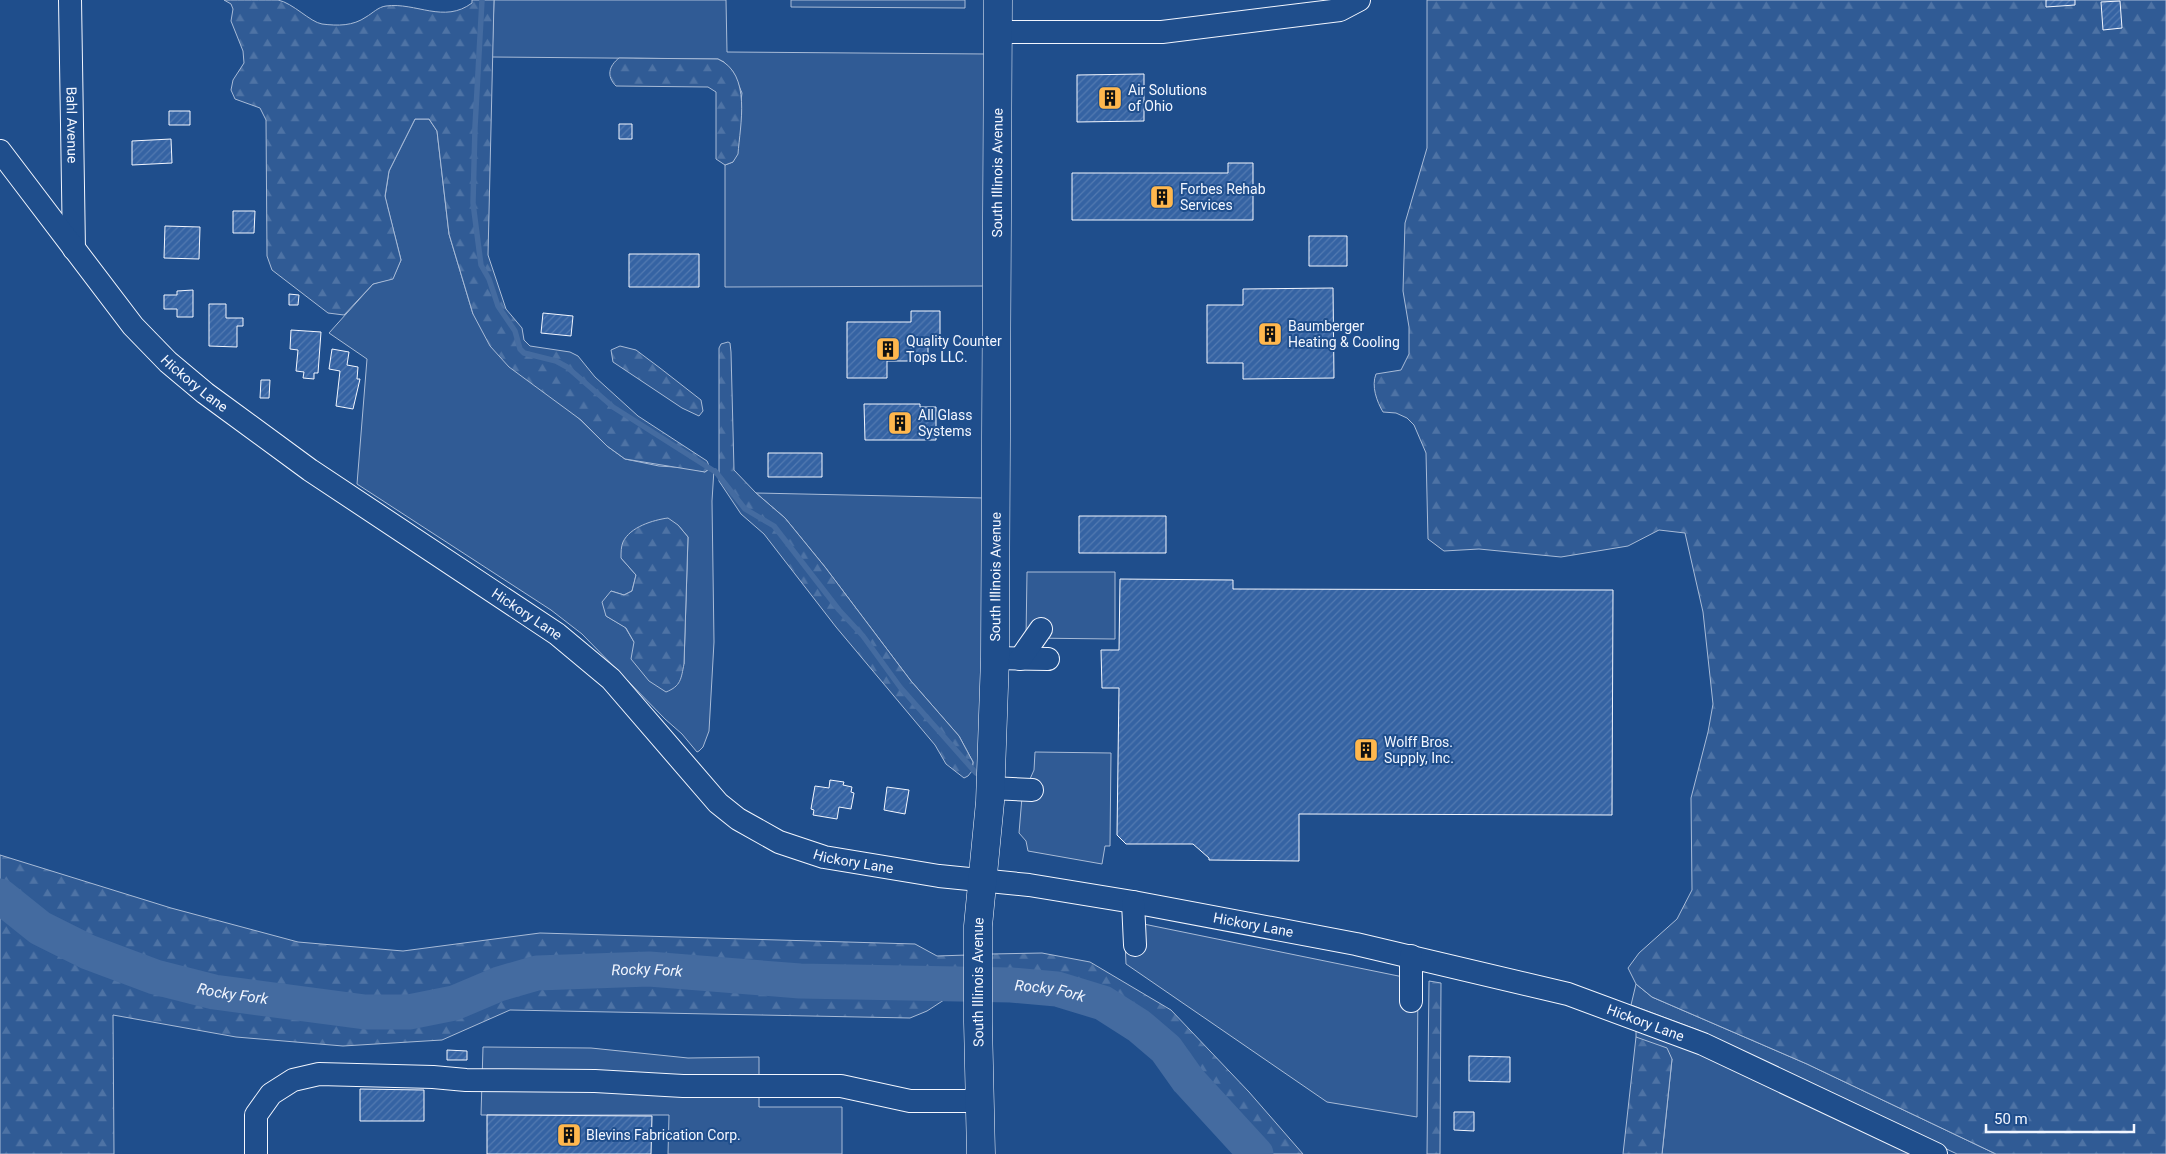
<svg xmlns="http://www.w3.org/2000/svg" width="2166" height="1154" font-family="Roboto,sans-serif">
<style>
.built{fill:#305b95;stroke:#a8bbd7;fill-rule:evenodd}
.forest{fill:url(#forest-firs);stroke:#a8bbd7}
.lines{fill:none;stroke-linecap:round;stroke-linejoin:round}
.stream{stroke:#446ba0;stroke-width:5.5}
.river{stroke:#446ba0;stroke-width:35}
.building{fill:url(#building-hatch);stroke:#f2f6ff}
.minor-casing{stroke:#f2f6ff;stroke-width:24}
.major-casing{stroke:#f2f6ff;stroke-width:29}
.minor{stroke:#1f4e8c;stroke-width:22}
.major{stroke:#1f4e8c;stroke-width:28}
.labels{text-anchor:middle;stroke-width:4;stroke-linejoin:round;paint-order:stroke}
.poi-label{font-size:14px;fill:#f2f6ff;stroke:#1f4e8c;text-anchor:start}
.street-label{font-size:14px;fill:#f2f6ff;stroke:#1f4e8c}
.water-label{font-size:15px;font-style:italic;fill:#f2f6ff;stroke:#1f4e8c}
</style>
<defs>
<pattern id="forest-firs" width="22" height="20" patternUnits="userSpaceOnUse" patternTransform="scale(1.25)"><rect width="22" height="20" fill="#305b95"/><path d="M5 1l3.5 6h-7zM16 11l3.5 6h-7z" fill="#4e73a5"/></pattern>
<pattern id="building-hatch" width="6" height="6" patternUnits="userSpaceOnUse" patternTransform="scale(1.25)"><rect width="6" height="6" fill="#3563a3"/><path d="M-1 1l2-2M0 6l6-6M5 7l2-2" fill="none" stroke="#537ab1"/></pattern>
</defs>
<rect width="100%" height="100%" fill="#1f4e8c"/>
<path class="built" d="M494,0H726L727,52L988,54L987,286L725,287V165L733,162L742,93L733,72L724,62L718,59L492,57Z
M791,0H965V8L791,7Z
M415,119H429L437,131L449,234L473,314L607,446L625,459L659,466L690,468L705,472L710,468L714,469L712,501L714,642L709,731L703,747L699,751L697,752L682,734L665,719L582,634L551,610L357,484L367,359L329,333L373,284L393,278L401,260L385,197L389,171ZM678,525L688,537L684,664L634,642L625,627L606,616L611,591L624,595L632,591L636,575L621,558Z
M756,493L985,498L980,771H972L973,762L959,736L911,681L825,567L785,518Z
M1027,572H1115V639L1026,638Z
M1035,752L1111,753L1110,846H1105L1102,864L1028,851L1026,841L1019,833L1022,797L1034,770Z
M1124,920L1418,980L1417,1117L1327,1102L1126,964Z
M1636,984L1652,997L1807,1064L1996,1154H1957L1698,1030L1631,1005Z
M1636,1029L1705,1056L1914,1154H1662L1672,1059L1636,1037Z
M483,1047L591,1048L688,1058L759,1057V1107H842V1154H668L669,1115H481Z"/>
<path class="forest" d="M224,0C241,0 262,0 278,0C293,3 310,22 322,24C338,26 353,26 366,17C373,13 378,7 386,6C416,2 444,24 472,3V0H494L488,255L506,309L522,328L524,340L530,346L570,352L578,356L595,377L638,416L707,461L710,468L705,472L625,459L607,446L581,420L509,367L490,346L473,314L449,234L437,131L429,119H415L389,171L385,196L401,260L393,279L373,284L344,315L328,313L272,270L267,256L266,120L260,108L235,99L231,90L233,80L244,63L243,51L231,21L233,9L231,4Z
M1427,0H2166V1154H1996L1807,1064L1652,997L1636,984L1628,968L1639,953L1677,919L1692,890L1691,798L1708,732L1713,704L1703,612L1685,533L1659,530L1628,546L1561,557L1479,549L1444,551L1428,539L1426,453L1414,425L1407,418L1396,413L1383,412C1377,402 1371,386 1376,374L1401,370L1409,354V327L1403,291L1405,223L1427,148Z
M619,58L718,59C752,74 740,125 738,154L733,162L725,165L716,159V92L708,87L616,86C606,76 609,66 619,58Z
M728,342L730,343L731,352L734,470L756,493L785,518L825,567L911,681L959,736L973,762L972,771L968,776L964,778L946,764L935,745L836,627L764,534L741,514L719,481V348L721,344Z
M620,346L636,350L660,368L701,400L703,411L699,416L682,408L613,362L611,350Z
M668,518L678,525L688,537L684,664C681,679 681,686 666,692L649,681L631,659L634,642L626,628L606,616L602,602L611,591L624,595L632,591L636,575L621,558C621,553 621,546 623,542C630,527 653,520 668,518Z
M0,855L171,908L298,942L403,951L540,933L915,944L937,956L967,955V999L947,998L927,1011L910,1018L510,1010L442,1040L343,1046L236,1037L113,1015L114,1154H0Z
M1042,953L1090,962L1171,1010L1249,1092L1303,1154H1256L1188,1080L1166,1049L1139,1026L1103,1003L1057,989L991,985V954Z
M1429,981L1441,983L1440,1154H1427Z
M1636,1037L1667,1048L1672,1059L1662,1154H1623Z"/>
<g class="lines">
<path class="stream" d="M482,0L475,127L473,203L481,265L489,279L498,306L515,331L520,349L524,353L556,361L567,367L613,407L714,471
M715,471L745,509L774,526L839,610L863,636L900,687L976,773"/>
<path class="river" id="s1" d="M0,896L40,928L88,952L155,977L214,992L365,1012H409L454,1003L499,984L537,973L649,969L800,981L1011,985L1057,989L1103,1003L1139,1026L1166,1049L1188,1080L1256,1154"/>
</g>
<path class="building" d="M2046,0H2075V5L2046,7Z
M2120,1L2122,28L2103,30L2101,2Z
M1144,74V121L1077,122V75Z
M169,111H190V125H169Z
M619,124H632V139H619Z
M171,139L172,163L132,165V141Z
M1228,163H1253V220H1072V173H1228Z
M233,211H255L254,233H233Z
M165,226L200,227L199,259L164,258Z
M1309,236H1347V266H1309Z
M629,254H699V287H629Z
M1333,288L1334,378L1243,379V363H1207V305H1243V289Z
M193,290V317H177V309H164V295H177V291Z
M289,294L299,295L298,305H289Z
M209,304H226V318H243V326H237V347L209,346Z
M911,311H940V338H928V361H887V378H847V322H911Z
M543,313L573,316L571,336L541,333Z
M291,330L321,332L318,373H314V379L303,378L304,372L296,371L298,350L290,349Z
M332,349L349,352L347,365L358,367L357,379H360L353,409L336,406L340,371L329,369Z
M261,380H270L269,398H260Z
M864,404H920V407H936V440H865Z
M768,453H822V477H768Z
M1079,516H1166V553H1079Z
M1120,579L1233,580V589L1613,590L1612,815L1299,814V861L1209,860V858L1193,844H1126L1117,835L1119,688H1102L1101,650H1119Z
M830,780L844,782L843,785L852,787L851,792L854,793L851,809L839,807L837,819L813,815L814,810L811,809L815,786L829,788Z
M887,787L909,790L905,814L884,810Z
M447,1050L467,1051V1060H447Z
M1469,1056L1510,1057V1082L1469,1081Z
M360,1089L424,1090V1121H360Z
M1454,1112H1474V1131L1454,1130Z
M487,1115L652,1116L651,1154H487Z"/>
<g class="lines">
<defs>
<g id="minor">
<path id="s2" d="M70,0L74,249"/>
<path d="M998,32H1162L1340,10L1359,0"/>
<path id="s3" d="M0,151L133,326L168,362L205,393L310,470L557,634L611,679L718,803L738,819L779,842L824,857L939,876L1029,885L1133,902L1356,944L1568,994L1703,1044L1936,1154"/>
<path d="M995,658L1048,659"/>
<path d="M1020,659L1041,629"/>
<path d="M990,788L1032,790"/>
<path d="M1133,902L1135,945"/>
<path d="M1411,956V1001"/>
<path d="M256,1154V1115L271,1094L293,1080L319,1074L433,1077L466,1080L595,1081L683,1086H841L910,1101H980"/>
</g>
<g id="major">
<path id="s4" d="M981,1154L978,1022V926L990,802L995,658L998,0"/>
</g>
</defs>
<use href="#minor" class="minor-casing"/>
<use href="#major" class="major-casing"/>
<use href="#minor" class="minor"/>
<use href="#major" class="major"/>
</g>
<defs>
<symbol id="building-square" viewBox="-11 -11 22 22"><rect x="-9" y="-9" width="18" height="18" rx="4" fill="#ffb74d" stroke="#1f4e8c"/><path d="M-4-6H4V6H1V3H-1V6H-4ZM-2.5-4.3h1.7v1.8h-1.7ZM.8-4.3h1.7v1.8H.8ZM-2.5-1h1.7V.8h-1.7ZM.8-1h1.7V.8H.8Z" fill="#111"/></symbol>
</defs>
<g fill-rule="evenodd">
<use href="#building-square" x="1096" y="84" width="28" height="28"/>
<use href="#building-square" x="1148" y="183" width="28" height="28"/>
<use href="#building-square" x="1256" y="320" width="28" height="28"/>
<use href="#building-square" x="874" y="335" width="28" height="28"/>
<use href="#building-square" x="886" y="409" width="28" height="28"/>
<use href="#building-square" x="1352" y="736" width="28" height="28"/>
<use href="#building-square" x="555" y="1121" width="28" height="28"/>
</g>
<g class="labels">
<g class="poi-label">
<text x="1128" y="95">Air Solutions<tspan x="1128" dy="16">of Ohio</tspan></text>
<text x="1180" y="194">Forbes Rehab<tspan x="1180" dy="16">Services</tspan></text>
<text x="1288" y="331">Baumberger<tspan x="1288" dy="16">Heating &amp; Cooling</tspan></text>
<text x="906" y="346">Quality Counter<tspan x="906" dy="16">Tops LLC.</tspan></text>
<text x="918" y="420">All Glass<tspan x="918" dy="16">Systems</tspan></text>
<text x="1384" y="747">Wolff Bros.<tspan x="1384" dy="16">Supply, Inc.</tspan></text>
<text x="586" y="1140">Blevins Fabrication Corp.</text>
</g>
<g class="street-label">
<text dy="5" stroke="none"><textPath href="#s2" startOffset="125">Bahl Avenue</textPath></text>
<text dy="5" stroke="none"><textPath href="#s4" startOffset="982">South Illinois Avenue</textPath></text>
<text dy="5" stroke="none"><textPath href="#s3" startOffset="304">Hickory Lane</textPath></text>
<text dy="5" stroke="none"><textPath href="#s4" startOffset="578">South Illinois Avenue</textPath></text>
<text dy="5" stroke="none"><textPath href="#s3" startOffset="709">Hickory Lane</textPath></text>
<text dy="5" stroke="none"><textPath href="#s3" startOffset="1129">Hickory Lane</textPath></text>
<text dy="5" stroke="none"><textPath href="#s3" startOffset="1534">Hickory Lane</textPath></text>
<text dy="5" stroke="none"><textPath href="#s4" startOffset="172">South Illinois Avenue</textPath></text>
<text dy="5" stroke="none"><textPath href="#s3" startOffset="1939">Hickory Lane</textPath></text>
</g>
<g class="water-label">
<text dy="5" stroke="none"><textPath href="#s1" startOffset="678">Rocky Fork</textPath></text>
<text dy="5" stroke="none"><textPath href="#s1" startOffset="256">Rocky Fork</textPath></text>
<text dy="5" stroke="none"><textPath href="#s1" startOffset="1082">Rocky Fork</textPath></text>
</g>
</g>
<path d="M1986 1124v8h148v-8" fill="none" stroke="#f2f6ff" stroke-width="2.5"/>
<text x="1994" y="1124" font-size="15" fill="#f2f6ff" stroke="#1f4e8c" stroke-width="4" paint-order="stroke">50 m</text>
</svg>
